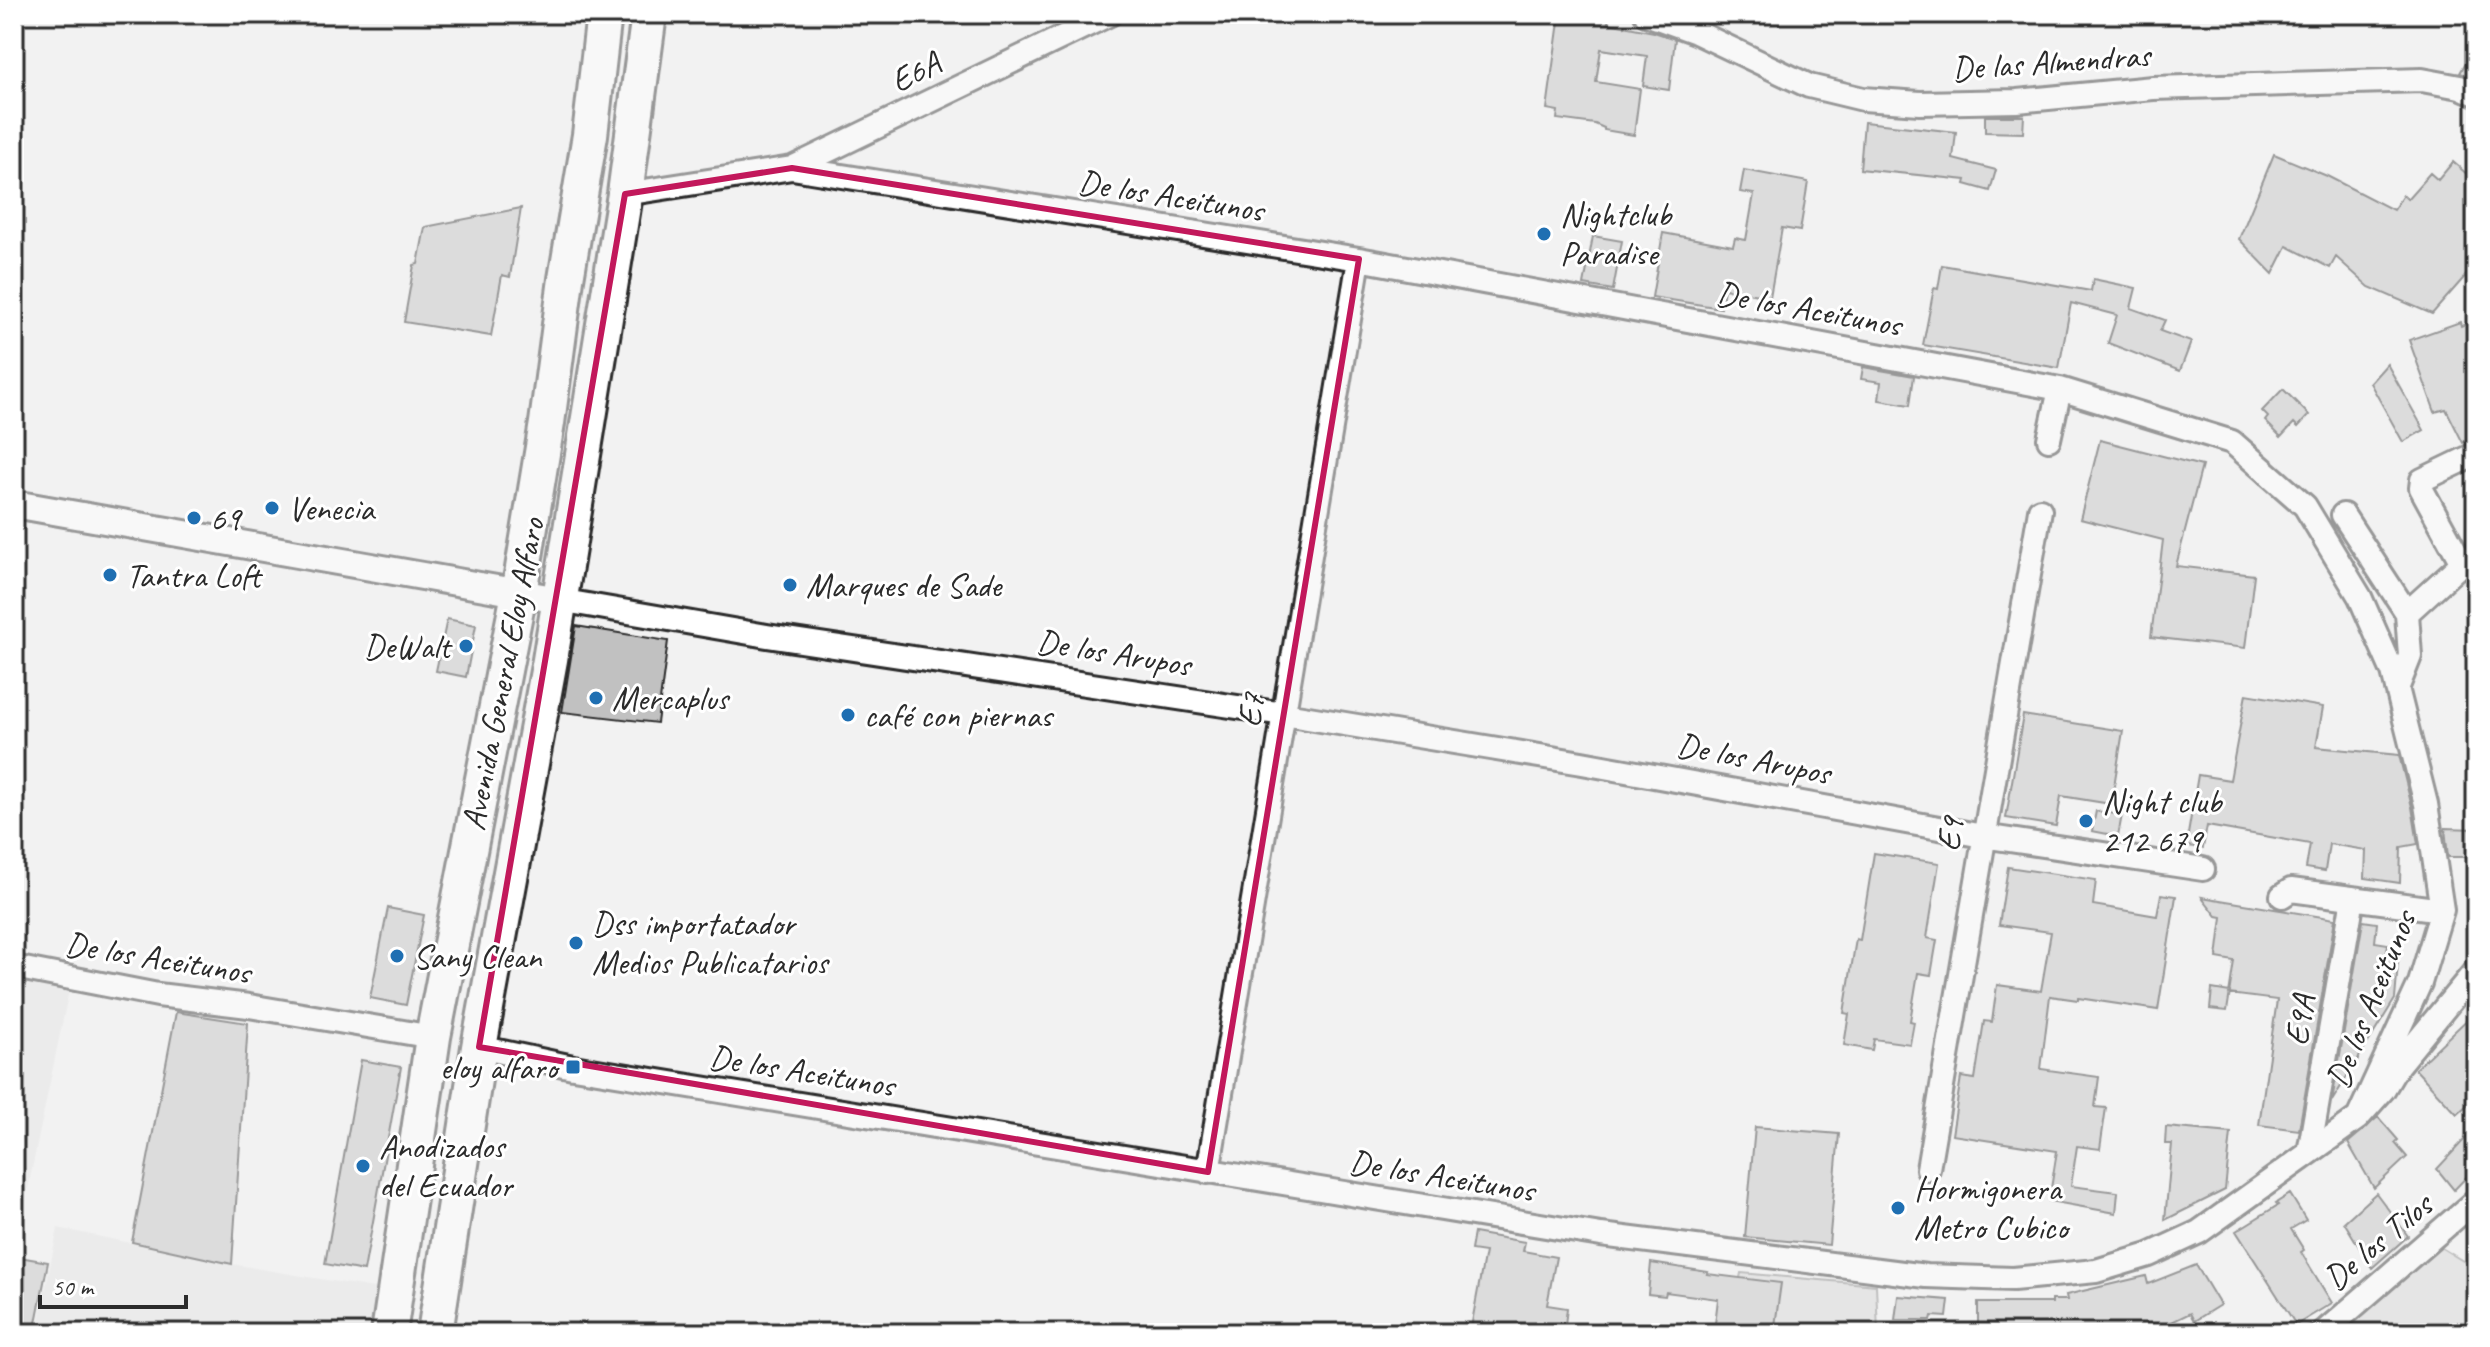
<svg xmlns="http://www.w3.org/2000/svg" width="2490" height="1347" font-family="Caveat,sans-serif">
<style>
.built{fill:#e3e3e3}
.green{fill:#d5d5d5;stroke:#808080;stroke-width:2}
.building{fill:#c1c1c1;stroke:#2b2b2b;stroke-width:2}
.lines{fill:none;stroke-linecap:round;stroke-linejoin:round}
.minor-casing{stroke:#2b2b2b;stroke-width:28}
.tertiary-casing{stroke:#2b2b2b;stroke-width:32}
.primary-casing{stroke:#2b2b2b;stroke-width:40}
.minor{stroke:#fff;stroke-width:22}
.tertiary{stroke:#fff;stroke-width:26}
.primary{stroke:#fff;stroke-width:34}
.marked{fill:none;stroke:#c2185b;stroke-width:6;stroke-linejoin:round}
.poi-dot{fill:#1f6fb2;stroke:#fff;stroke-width:3}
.labels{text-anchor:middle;stroke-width:6;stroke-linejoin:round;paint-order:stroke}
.street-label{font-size:34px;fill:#2b2b2b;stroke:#fff}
.poi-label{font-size:34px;fill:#2b2b2b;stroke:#fff;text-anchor:start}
</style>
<rect width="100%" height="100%" fill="#f2f2f2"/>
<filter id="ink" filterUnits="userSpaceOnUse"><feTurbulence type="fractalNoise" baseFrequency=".0125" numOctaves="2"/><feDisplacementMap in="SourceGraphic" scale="16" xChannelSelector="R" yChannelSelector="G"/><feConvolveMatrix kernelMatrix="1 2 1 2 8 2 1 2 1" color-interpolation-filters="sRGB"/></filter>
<g filter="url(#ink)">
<path class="built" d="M14,975L69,991L20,1227L14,1226Z
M58,1228L232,1264L380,1289L373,1333H36Z"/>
<path class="green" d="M2427,1239L2476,1269V1333H2299Z
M1741,1273L1876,1285L1878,1332L1728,1333Z"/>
<path class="building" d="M1560,14H1610L1608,23L1654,32L1675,39L1669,90L1643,86L1647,56L1601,49L1596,82L1640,89L1634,135L1604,130V128L1595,124L1557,119L1558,111L1547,109Z
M2476,44V79L2460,73Z
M1985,116H2024L2023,133L1985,132Z
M1864,122L1956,132L1953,159L1996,170L1990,191L1965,184L1966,180L1860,169Z
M2274,154L2327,176L2393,210L2403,195L2407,199L2430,173L2438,180L2453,162L2476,182V264L2432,314L2369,287L2336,257L2330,268L2287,246L2273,274L2239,239Z
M1744,170L1808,182L1800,231L1782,228L1770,297L1724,289L1721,308L1652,297L1663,233L1733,246L1735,238L1746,240L1754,194L1740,192Z
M521,208L510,277L502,275L491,336L404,322L414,265L418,264L425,227Z
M1593,236L1622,241L1613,290L1584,285Z
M1942,265L2091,291L2093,279L2136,288L2131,308L2165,320L2160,331L2191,342L2180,371L2108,343L2117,315L2071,303L2059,368L1923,345L1934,288L1938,289Z
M2476,320V436L2463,443L2446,409L2435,412L2409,340L2460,322L2461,326Z
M2387,364L2424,430L2403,442L2370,383Z
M1863,367L1914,376L1910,405L1879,400L1881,382L1861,379Z
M2283,389L2309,415L2298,427L2294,423L2281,437L2265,421L2268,417L2262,411Z
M2100,440L2202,466L2176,566L2254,575L2245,648L2151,637L2163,540L2080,519Z
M447,619L476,625L466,677L436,671Z
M576,626L668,641L657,723L562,712Z
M2246,694L2323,707L2316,747L2399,755L2412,807L2418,844L2401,847L2400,883L2365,878L2366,850L2329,844L2325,871L2306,868L2310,844L2207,826L2203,848L2186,846L2198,775L2230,780Z
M2023,715L2123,731L2111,804L2061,796L2056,826L2006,818Z
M2096,811L2122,815L2118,836L2092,831Z
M2445,828L2476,829V857H2448Z
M1874,853L1939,863L1927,938L1937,940L1931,975L1918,973L1910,1021L1914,1022L1910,1044L1874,1039L1872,1050L1844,1045L1849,1014L1844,1013L1856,939L1860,940Z
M2008,867L2096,880L2093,905L2157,916L2161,894L2176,896L2158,1010L2078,998V1000L2050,996L2041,1069L2099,1077L2095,1107L2106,1108L2100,1149L2077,1146L2071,1186L2118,1192L2116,1213L2049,1201L2057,1151L1952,1135L1961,1077L1975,1079L1984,1021L1992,1022L1997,985L2041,991L2051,932L1999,925Z
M2202,897L2335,919L2299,1130L2259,1125L2277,1000L2229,994L2234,961L2217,958L2222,917L2217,916Z
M388,908L424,915L406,1005L370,998Z
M2363,921L2377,923L2375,942L2388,944L2387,951L2399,952L2395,999L2332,1101Z
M2212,989L2230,992L2227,1011L2210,1009Z
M2476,1011V1097L2457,1114L2415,1069Z
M176,1012L248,1023L232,1264L132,1242Z
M361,1060L401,1067L364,1271L325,1264Z
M2378,1117L2398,1140L2395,1143L2407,1157L2374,1188L2348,1143Z
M1755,1127L1839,1134L1829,1245L1745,1237Z
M2166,1127L2231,1133L2225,1190L2165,1220L2172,1144H2165Z
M2476,1127V1167L2454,1190L2437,1169Z
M2376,1193L2408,1236L2372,1268L2344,1222Z
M2290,1194L2306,1220L2291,1229L2304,1250L2301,1252L2332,1303L2296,1325L2236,1231L2278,1205L2276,1203Z
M1474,1233L1525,1242L1523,1251L1556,1257L1547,1305L1567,1308L1564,1333H1470L1485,1252L1471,1250Z
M14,1256L48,1262L34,1333H14Z
M1651,1263L1708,1272L1707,1274L1781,1283L1774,1333H1738L1739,1327L1715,1324L1718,1299L1666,1292L1665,1296L1648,1294Z
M2196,1265L2220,1305L2194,1321L2190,1313L2149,1333H1978V1303H2052V1300H2067L2066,1295L2146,1276L2148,1284Z
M1898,1296L1949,1300L1947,1317L1932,1316L1931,1320H1895Z"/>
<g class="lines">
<defs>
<path id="minor" d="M1646,14L1696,32L1809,86L1863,99L1920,103L2017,101L2153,88L2422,80L2460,87L2476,94
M792,168L1110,14
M625,194L792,168L1359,259L2060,389L2232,442L2305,506L2360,597L2393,672L2426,804L2442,910L2420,983L2358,1118
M2049,439L2060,389
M2343,515L2407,613
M2462,563L2421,488L2422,480L2476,454
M559,600L767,636L1284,714L1582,763L1983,836L2203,869
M2397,689L2410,656L2407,613L2462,563L2476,555
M2282,896L2291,890L2442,910
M14,967L158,995L249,1006L433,1037
M479,1047L573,1067L1601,1235L1926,1276L2013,1279L2096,1271L2149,1255L2199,1232L2358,1118L2383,1090L2398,1065L2476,970
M2309,1153L2353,898
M1928,1169L2040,510
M1208,1172L1359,259
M2323,1333L2476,1200"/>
<path id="tertiary" d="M14,504L559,600"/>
<path id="primary" d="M389,1333L433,1037L519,593L547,423L566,279L590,135L604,14
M435,1333L479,1047L550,660L625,194L649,14"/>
</defs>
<use href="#minor" class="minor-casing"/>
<use href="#tertiary" class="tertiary-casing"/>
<use href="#primary" class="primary-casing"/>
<use href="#minor" class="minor"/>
<use href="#tertiary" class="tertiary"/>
<use href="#primary" class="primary"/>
</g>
</g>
<path d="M0 0H2490V1347H0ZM792,168L1359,259L1208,1172L479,1047L625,194Z" fill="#f2f2f2" fill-opacity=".55" fill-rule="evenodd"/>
<path class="marked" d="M792,168L1359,259L1208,1172L479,1047L625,194Z"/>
<g class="poi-dot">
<circle cx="1544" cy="234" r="8"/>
<circle cx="272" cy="508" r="8"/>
<circle cx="194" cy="518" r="8"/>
<circle cx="110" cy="575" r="8"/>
<circle cx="790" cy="585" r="8"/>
<circle cx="466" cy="646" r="8"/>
<circle cx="596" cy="698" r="8"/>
<circle cx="848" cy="715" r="8"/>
<circle cx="2086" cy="821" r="8"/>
<circle cx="576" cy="943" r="8"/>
<circle cx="397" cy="956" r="8"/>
<rect x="565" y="1059" width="16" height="16" rx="4"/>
<circle cx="363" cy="1166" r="8"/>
<circle cx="1898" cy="1208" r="8"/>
</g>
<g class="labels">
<g class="street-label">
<text transform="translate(2051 61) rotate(-4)" y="12">De las Almendras</text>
<text transform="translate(915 71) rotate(-26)" y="12">E6A</text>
<text transform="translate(1171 195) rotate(9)" y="12">De los Aceitunos</text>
<text transform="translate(1809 308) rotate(10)" y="12">De los Aceitunos</text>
<text transform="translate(1114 652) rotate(9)" y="12">De los Arupos</text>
<text transform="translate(502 674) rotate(-79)" y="12">Avenida General Eloy Alfaro</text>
<text transform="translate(1250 710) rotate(-81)" y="12">E7</text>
<text transform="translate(1754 758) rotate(11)" y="12">De los Arupos</text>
<text transform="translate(1949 834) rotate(-80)" y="12">E9</text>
<text transform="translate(158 957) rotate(9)" y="12">De los Aceitunos</text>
<text transform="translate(2370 999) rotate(-68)" y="12">De los Aceitunos</text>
<text transform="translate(2299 1020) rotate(-80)" y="12">E9A</text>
<text transform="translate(802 1070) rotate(9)" y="12">De los Aceitunos</text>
<text transform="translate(1442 1175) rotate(9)" y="12">De los Aceitunos</text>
<text transform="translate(2377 1241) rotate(-40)" y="12">De los Tilos</text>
</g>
<g class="poi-label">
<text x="1560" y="226">Nightclub<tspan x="1560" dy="39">Paradise</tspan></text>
<text x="288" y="520">Venecia</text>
<text x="210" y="530">69</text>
<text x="126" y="587">Tantra Loft</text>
<text x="806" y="597">Marques de Sade</text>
<text x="450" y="658" text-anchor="end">DeWalt</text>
<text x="612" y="710">Mercaplus</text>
<text x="864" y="727">café con piernas</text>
<text x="2102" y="813">Night club<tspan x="2102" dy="39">212 679</tspan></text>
<text x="592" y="935">Dss importatador<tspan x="592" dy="39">Medios Publicatarios</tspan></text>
<text x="413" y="968">Sany Clean</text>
<text x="557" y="1079" text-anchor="end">eloy alfaro</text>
<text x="379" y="1158">Anodizados<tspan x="379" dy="39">del Ecuador</tspan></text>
<text x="1914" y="1200">Hormigonera<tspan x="1914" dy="39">Metro Cubico</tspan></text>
</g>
</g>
<rect width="2490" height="1347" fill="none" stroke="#fff" stroke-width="48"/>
<rect x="24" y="24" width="2442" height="1299" fill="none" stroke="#2b2b2b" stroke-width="3" filter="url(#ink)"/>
<path d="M40 1295v12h146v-12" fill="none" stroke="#2b2b2b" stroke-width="4"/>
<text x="52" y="1295" font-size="24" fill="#2b2b2b" stroke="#ffffff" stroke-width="6" paint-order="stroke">50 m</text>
</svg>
